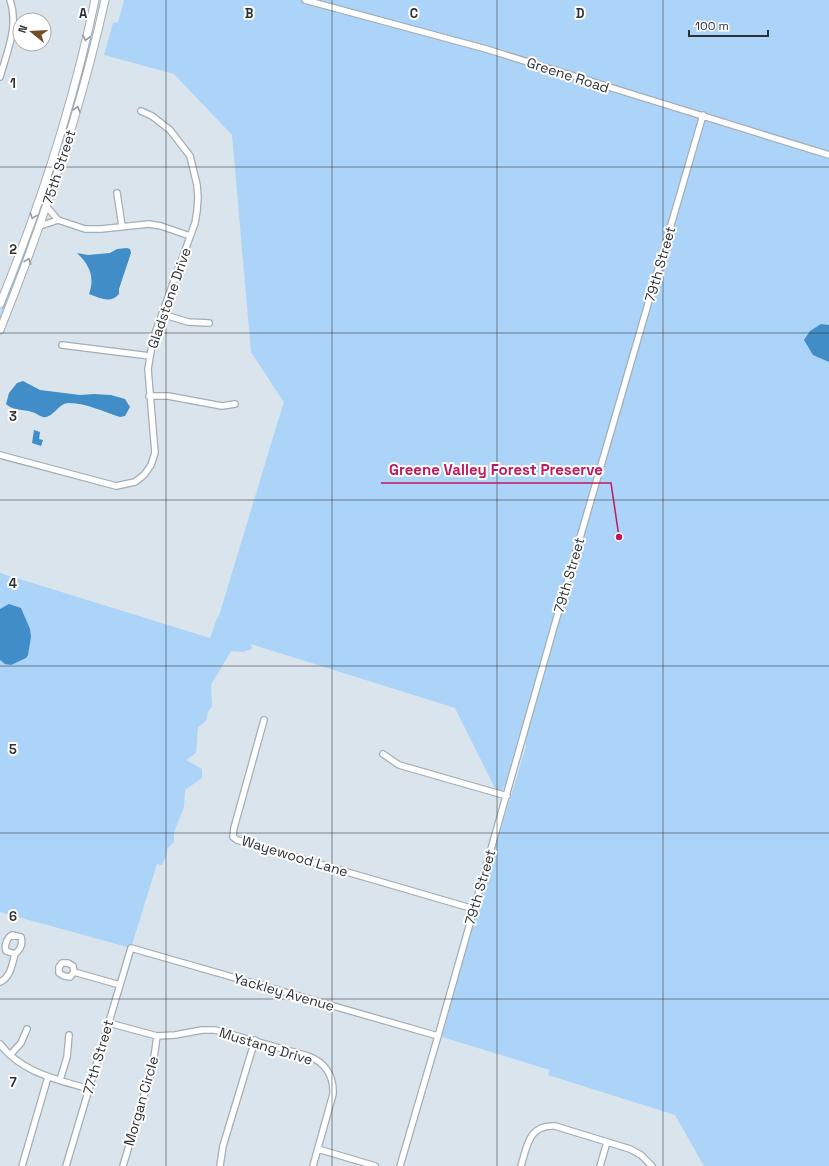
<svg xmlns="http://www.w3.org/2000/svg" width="829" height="1166" font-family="'Space Grotesk',sans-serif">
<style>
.green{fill:#abd4f8}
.water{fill:#418dc8}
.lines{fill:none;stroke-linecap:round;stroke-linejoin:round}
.minor-casing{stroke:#a3adb5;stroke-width:8}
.major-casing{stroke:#a3adb5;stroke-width:9}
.minor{stroke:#fff;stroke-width:5.5}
.major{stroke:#fff;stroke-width:7}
.oneway{stroke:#96989a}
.grid{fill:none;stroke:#2d3135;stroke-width:1;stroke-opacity:0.55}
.labels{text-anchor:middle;stroke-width:4;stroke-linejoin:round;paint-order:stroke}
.street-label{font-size:14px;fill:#2d3135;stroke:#fff}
.grid-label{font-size:13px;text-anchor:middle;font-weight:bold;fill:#2d3135;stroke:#fff;stroke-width:4;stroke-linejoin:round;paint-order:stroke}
.leader{fill:none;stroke:#c2185b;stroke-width:1.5}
.callout-dot{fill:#c2185b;stroke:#fff;stroke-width:1.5}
.callout-label{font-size:15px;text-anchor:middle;font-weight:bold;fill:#c2185b;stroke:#fff;stroke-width:4;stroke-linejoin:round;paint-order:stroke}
</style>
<rect width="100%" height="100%" fill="#dae4ed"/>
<path class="green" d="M124,0H829V1166H704L675,1115L548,1075L550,1070L442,1037L477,909L526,746L519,735L505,787L502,790H496L455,708L251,644L252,649L243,652L231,651L211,685L212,706L208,712L206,721L198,727L196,753L186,760L202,769V778L185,790L184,807L174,832V842L167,849V854L162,865L157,864L131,948L0,912V573L210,638L217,618L219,616L284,401H283L251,352L232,135L174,74L104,55L113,23L118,22Z
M95,13L88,57L63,148L42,212L0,322V314L35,222Z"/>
<path class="water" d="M127,248L130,249L131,253L119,289V294C111,304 100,298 89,294C95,278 90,265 77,253L88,255L110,253L117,249Z
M821,324L829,325V362L813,355L804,340L810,331Z
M23,381L40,390L80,395L94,394L111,395L125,399L130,407L125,416L120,417C104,412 86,403 69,403C59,403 55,415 46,417C41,418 37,413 32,412C23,409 13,411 6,404L9,393L17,383Z
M34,430L40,432L39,439L43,440L41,446L32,443Z
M9,604L21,608L30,629L31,637L28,655L26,658L11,665L5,664L0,660V609Z"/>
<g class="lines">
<defs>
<path id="minor" d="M305,0L486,49L829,155
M0,77C7,52 19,26 10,0
M117,193L122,226
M47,207L58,220L85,229H101L149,224L161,226L190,236
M40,226L58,220
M162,314L188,322L209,323
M62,345L150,356
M149,396H168L222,406L235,404
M0,455L116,486L135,482L144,475L151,465L155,453L148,369L153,339L195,223L197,211L198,197L197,185L190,156L170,130L152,116L141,111
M264,720L234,828L233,837L237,840L474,909
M383,754L399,765L507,796
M74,972L73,966L68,963H62L59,967V973L64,976L70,977L74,972L120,985
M0,982C11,977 12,964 15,954C20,950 23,944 21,937L12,935C7,938 4,945 6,951L15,954
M109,1023L157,1036L175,1035L202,1030H215L308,1056C325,1062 334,1076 333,1094L313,1166
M0,1044C22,1073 56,1079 89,1089
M10,1055L21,1043L27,1029
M60,1080L67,1057L69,1035
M318,1149L375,1166
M22,1166L48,1077
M66,1166L131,948L438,1036
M123,1166L153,1065L157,1036
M220,1166L223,1146L255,1040
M400,1166L438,1036L554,627L703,115
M521,1166C527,1146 529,1124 555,1126L630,1149L641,1155L652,1166
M600,1166L607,1142"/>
<path id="major" d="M0,304C40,206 73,104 95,0
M0,330C43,223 80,113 105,0"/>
</defs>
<use href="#minor" class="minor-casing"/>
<use href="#major" class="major-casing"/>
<use href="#minor" class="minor"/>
<use href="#major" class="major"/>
</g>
<defs><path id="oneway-chevron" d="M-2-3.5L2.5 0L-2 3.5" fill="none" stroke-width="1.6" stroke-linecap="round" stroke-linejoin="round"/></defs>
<g class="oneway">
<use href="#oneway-chevron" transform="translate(86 38) rotate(103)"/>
<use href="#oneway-chevron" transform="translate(77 109) rotate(-74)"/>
<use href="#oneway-chevron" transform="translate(33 216) rotate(110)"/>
<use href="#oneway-chevron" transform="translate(28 261) rotate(-70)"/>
</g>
<path class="grid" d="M166,0V1166M332,0V1166M497,0V1166M663,0V1166M0,167H829M0,333H829M0,500H829M0,666H829M0,833H829M0,999H829"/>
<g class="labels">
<g class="street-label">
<text transform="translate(568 75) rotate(18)" y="5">Greene Road</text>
<text transform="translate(59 167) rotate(-72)" y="5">75th Street</text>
<text transform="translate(660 264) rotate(-74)" y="5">79th Street</text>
<text transform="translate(169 298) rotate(-71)" y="5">Gladstone Drive</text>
<text transform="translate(569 575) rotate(-74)" y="5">79th Street</text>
<text transform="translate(295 856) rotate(17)" y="5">Wayewood Lane</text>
<text transform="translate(480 887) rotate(-74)" y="5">79th Street</text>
<text transform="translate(284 992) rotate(16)" y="5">Yackley Avenue</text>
<text transform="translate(266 1046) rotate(17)" y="5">Mustang Drive</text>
<text transform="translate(98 1057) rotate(-74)" y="5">77th Street</text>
<text transform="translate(141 1101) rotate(-74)" y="5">Morgan Circle</text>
</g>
</g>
<g class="grid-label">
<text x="83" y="18">A</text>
<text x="249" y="18">B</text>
<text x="414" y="18">C</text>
<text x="580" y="18">D</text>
<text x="13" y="88">1</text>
<text x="13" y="254">2</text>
<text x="13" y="421">3</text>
<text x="13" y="588">4</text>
<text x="13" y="754">5</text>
<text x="13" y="921">6</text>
<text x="13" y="1087">7</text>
</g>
<path class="leader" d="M619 537L611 483H381"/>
<circle class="callout-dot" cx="619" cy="537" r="4"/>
<g class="callout-label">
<text x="496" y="475">Greene Valley Forest Preserve</text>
</g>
<g transform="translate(32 32) rotate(288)"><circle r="19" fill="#ffffff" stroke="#abadae"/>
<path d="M0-3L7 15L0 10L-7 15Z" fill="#724d28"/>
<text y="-6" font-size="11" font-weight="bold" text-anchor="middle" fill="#2d3135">N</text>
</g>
<path d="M689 30v6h79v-6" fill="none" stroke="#2d3135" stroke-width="2"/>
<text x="695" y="30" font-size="12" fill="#2d3135" stroke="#ffffff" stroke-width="3" paint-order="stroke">100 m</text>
</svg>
